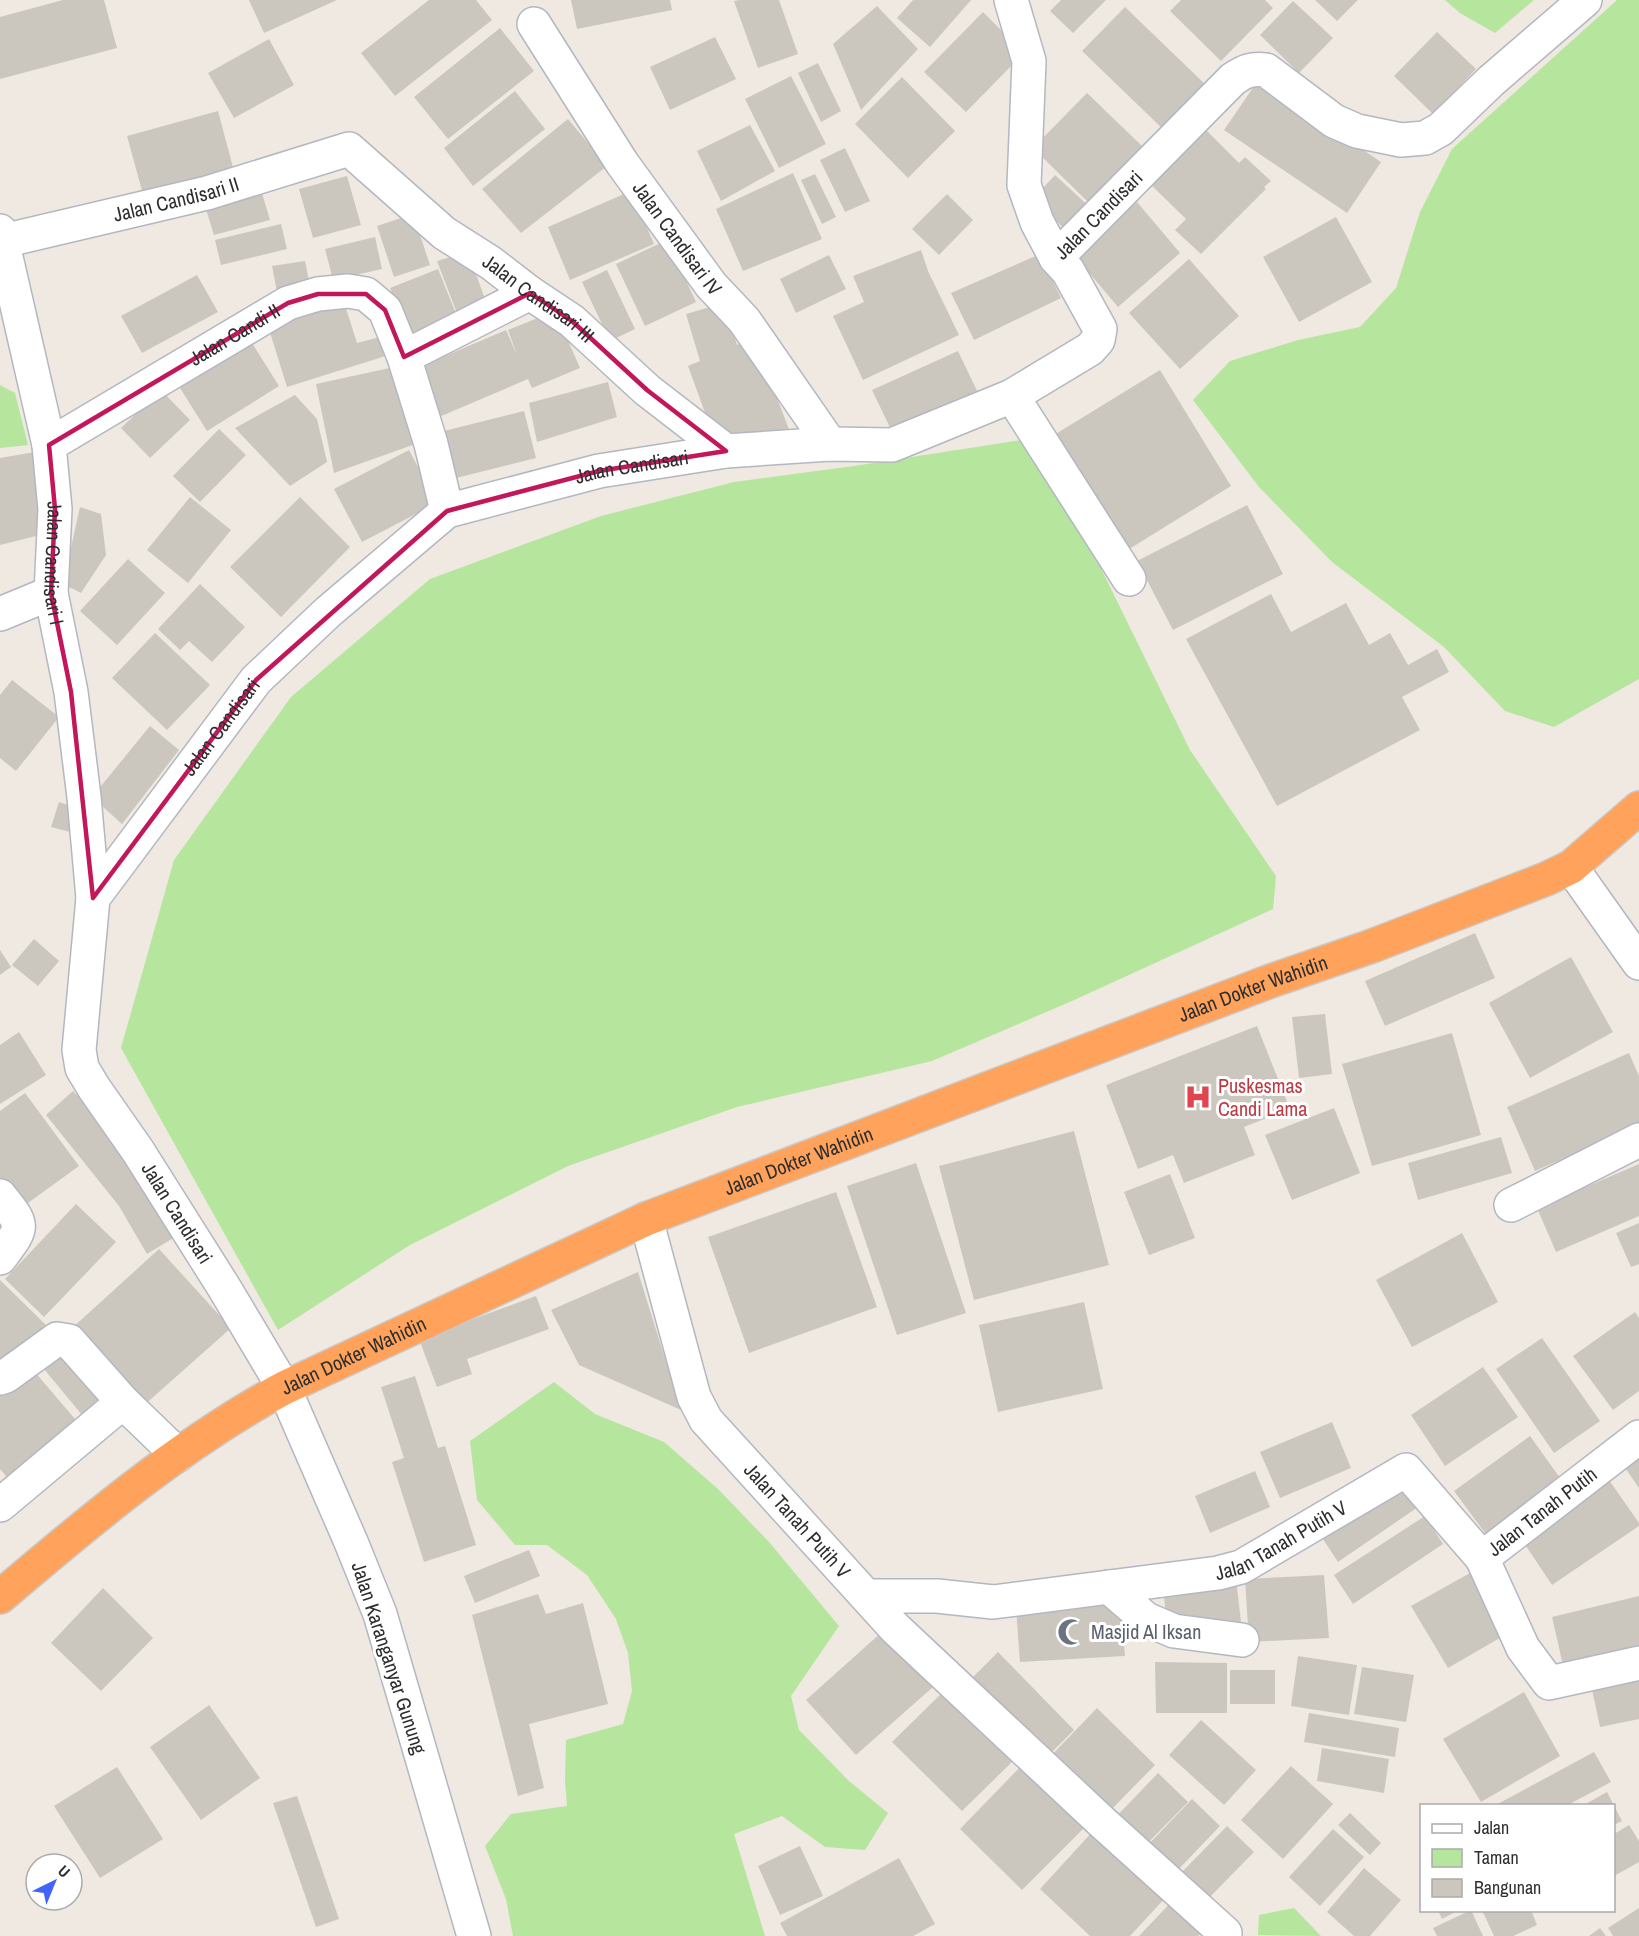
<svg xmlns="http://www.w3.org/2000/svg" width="1639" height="1936" font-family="'Archivo Narrow',sans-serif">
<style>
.green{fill:#b6e59e}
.building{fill:#cbc7bf}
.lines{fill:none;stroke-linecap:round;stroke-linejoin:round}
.street-casing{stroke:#b4b7c1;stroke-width:36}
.highway-casing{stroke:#c9c9c9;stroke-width:36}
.street{stroke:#fff;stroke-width:33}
.highway{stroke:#ffa35c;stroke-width:33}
.marked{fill:none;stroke:#c2185b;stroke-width:4.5;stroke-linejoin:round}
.labels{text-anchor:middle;stroke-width:6;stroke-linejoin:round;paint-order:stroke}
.street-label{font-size:20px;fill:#2e2e2e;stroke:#fff}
.health-label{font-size:20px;fill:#be3a42;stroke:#fff;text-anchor:start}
.worship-label{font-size:20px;fill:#5b616d;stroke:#fff;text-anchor:start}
</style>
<rect width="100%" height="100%" fill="#efe9e1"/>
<path class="green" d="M1445,0H1534L1495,33L1460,13Z
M1617,0H1639V679L1554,727L1505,711L1444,647L1332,562L1259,487L1193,400L1230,361L1298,340L1360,327L1396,288L1420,212L1452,149Z
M0,385L15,393L28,445L0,448Z
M1022,440L1091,548L1190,750L1276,876L1273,909L1072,1001L932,1061L737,1107L568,1166L410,1245L278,1330L121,1048L174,860L291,697L430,579L601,516L734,482L854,466Z
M554,1382L595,1414L664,1442L718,1489L769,1542L839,1626L791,1696L799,1730L849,1781L888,1813L865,1850L825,1847L782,1816L734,1834L765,1936H513L506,1899L485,1846L511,1814L567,1806L565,1780L566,1740L623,1724L632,1691L628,1653L616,1619L587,1575L547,1545H515L477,1500L470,1441Z
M1294,1908L1321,1936L1258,1935L1259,1915Z"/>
<path class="building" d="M63,0H104L117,48L0,79V17Z
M249,0H337L264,33Z
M429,0H476L492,20L395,96L361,53Z
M571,0H670L672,10L577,29Z
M739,0H779L798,54L758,68L734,1Z
M913,0H971L930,47L897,18Z
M1061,0H1106L1073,33L1050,11Z
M1181,0H1265L1273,8L1221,61L1170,11Z
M1315,0H1358L1337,21Z
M1293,1L1333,38L1299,73L1260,35Z
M877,6L918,49L861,110L833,44Z
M1125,7L1208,87L1165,131L1082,51Z
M983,12L1024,53L966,112L924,72Z
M500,28L534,71L448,139L414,97Z
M1437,32L1476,69L1433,114L1394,76Z
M715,37L736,79L670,110L650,67Z
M269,39L294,85L234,118L208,73Z
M818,63L841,111L821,122L798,73Z
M791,76L826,144L779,168L745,99Z
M902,77L955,131L908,178L855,124Z
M1259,79L1381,162L1347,213L1224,130Z
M515,91L545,129L473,186L444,148Z
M1087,93L1142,146L1088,202L1033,148Z
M218,111L235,175L144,198L127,136Z
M568,119L607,166L521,233L482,189Z
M1198,122L1239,163L1245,157L1271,181L1264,187L1266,189L1201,254L1175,230L1186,219L1144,178Z
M750,125L775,171L721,201L697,151Z
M845,148L870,201L845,212L820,160Z
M793,173L822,239L743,271L716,209Z
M815,174L836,217L822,224L801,180Z
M1055,175L1094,211L1072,236L1033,199Z
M347,176L361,225L313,238L299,189Z
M259,183L270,220L214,235L203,200Z
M631,191L654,244L570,280L548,227Z
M947,194L973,220L939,255L912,229Z
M1137,202L1180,253L1118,307L1075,256Z
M413,214L430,265L394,277L377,226Z
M1336,217L1372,282L1299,322L1263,257Z
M281,224L287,249L221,265L215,240Z
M375,237L382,269L333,280L325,249Z
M667,240L696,302L645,326L616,264Z
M921,250L928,271L959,335L863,380L833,316L864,302L853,276Z
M468,252L489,310L460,321L437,261Z
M1040,254L1061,298L974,340L951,293Z
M829,255L846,289L796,313L780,279Z
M1189,259L1239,316L1180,369L1129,313Z
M305,261L310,286L277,292L272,266Z
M438,269L459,321L412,340L390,288Z
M607,270L635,329L610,341L582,282Z
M197,275L218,312L142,353L121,316Z
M344,302L357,343L384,336L392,354L287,387L268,326Z
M724,303L737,345L754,338L790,432L716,443L688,366L700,361L686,314Z
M555,311L580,368L532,388L528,379L432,420L410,371L506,330L517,355L508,330Z
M252,343L279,386L207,431L180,388Z
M958,351L980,397L895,438L872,390Z
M399,366L421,442L334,473L316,384Z
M1160,370L1231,486L1126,551L1054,435Z
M608,382L617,417L537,442L529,403Z
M161,390L190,420L150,458L121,428Z
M295,395L317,419L327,462L290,486L235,428Z
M524,411L536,458L448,480L436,433Z
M219,429L246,455L200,502L173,476Z
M409,450L437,503L362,542L334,489Z
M35,452L48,533L0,545V458Z
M190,497L231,530L188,583L147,550Z
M300,497L350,547L281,617L230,567Z
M1247,505L1283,574L1173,630L1137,561Z
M80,507L101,514L106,555L81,593L63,584Z
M128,559L165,593L117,645L80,611Z
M200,584L245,627L212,662L189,641L180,650L158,629Z
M1271,594L1291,632L1346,603L1369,645L1390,633L1408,665L1437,649L1449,672L1402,697L1420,730L1277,806L1186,639Z
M155,633L210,685L167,730L112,678Z
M12,680L59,717L16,771L0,758V695Z
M150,726L179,750L122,824L92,797Z
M59,802L77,808L70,832L51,827Z
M1475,933L1495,978L1385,1026L1365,981Z
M34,939L59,961L38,986L12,965Z
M0,950L11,967L0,975Z
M1571,957L1613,1032L1530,1078L1489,1003Z
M1325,1014L1332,1074L1299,1078L1292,1017Z
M1257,1026L1290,1109L1244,1127L1255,1155L1184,1183L1173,1155L1138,1169L1106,1085Z
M19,1032L46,1075L0,1104V1045Z
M1452,1033L1481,1135L1372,1166L1342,1064Z
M1629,1053L1639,1076V1125L1535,1171L1507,1107Z
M73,1091L117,1137L180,1234L147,1254L119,1206L46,1115Z
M25,1093L79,1166L21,1208L0,1180V1111Z
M1334,1108L1360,1173L1292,1200L1265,1135Z
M1074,1131L1109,1265L974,1300L939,1166Z
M1501,1137L1512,1173L1418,1200L1408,1163Z
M916,1163L966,1313L897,1335L847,1186Z
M1639,1164V1216L1556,1252L1537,1208Z
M1170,1174L1195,1238L1149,1255L1124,1192Z
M836,1192L877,1307L749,1353L708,1237Z
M76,1204L116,1242L44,1317L5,1279Z
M1639,1223V1264L1631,1267L1616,1233Z
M1462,1233L1498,1302L1412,1347L1376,1280Z
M159,1249L231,1328L142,1407L71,1329Z
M638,1272L681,1410L579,1365L551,1310Z
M0,1280L46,1325L0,1371Z
M536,1296L549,1329L467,1359L472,1374L437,1387L419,1339Z
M1084,1302L1103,1389L998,1412L979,1325Z
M1635,1312L1639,1318V1391L1613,1410L1573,1356Z
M1542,1338L1600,1421L1554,1453L1496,1369Z
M65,1341L114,1399L87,1421L39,1363Z
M28,1364L81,1426L12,1483L0,1469V1387Z
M1483,1367L1518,1417L1445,1466L1411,1415Z
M415,1376L438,1448L445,1446L476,1545L424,1562L392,1462L404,1458L381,1387Z
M1332,1422L1351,1468L1280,1498L1260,1452Z
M1530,1436L1563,1482L1488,1537L1454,1491Z
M1639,1442V1488L1617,1456Z
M1255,1471L1270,1507L1210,1533L1195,1496Z
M1399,1479L1418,1507L1338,1562L1319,1533Z
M1609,1480L1639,1523V1526L1552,1585L1522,1540Z
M1425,1516L1443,1544L1353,1604L1334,1575Z
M529,1550L540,1576L475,1603L464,1576Z
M1470,1573L1505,1635L1448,1668L1411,1606Z
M1324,1575L1329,1638L1249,1642L1245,1579Z
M1236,1579L1241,1622L1167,1628L1163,1586Z
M103,1588L153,1638L101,1691L51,1643Z
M538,1594L546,1614L583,1603L608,1704L529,1724L544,1788L518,1796L472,1615Z
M1639,1596V1656L1565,1674L1552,1617Z
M1121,1602L1125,1656L1020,1662L1016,1608Z
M883,1631L933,1687L856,1755L806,1700Z
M998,1652L1074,1730L1042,1762L966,1684Z
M1298,1656L1357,1665L1349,1715L1291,1706Z
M1155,1662L1227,1663V1713H1156Z
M1362,1667L1414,1675L1406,1722L1354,1714Z
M1230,1670H1275V1704H1230Z
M1639,1670V1719L1600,1727L1590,1680Z
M944,1691L1013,1761L962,1811L892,1742Z
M1524,1692L1560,1756L1481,1802L1443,1739Z
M209,1705L260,1778L201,1820L150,1747Z
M1097,1708L1155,1765L1104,1817L1046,1761Z
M1309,1713L1399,1728L1395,1757L1304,1742Z
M1201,1720L1256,1770L1224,1805L1169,1755Z
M1322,1748L1389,1759L1384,1793L1317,1781Z
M1594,1752L1611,1782L1566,1806H1494Z
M1024,1763L1087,1825L1022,1890L960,1829Z
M1291,1766L1333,1804L1283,1859L1241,1820Z
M117,1767L163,1839L100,1878L54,1806Z
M1158,1773L1188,1802L1141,1850L1112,1821Z
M1607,1792L1622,1821L1614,1825V1806H1582Z
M297,1796L339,1919L316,1927L273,1803Z
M1192,1799L1220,1826L1173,1875L1145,1848Z
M1350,1813L1381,1843L1370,1855L1338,1825Z
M1629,1825L1639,1841V1862L1614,1876V1834Z
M1227,1826L1254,1852L1206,1901L1179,1875Z
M1333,1829L1364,1857L1320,1906L1289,1877Z
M1094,1830L1166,1897L1130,1936H1090L1040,1889Z
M800,1846L823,1896L780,1915L758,1866Z
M899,1858L935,1924L913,1936H787L780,1923Z
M1364,1868L1401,1900L1370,1936H1354L1327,1912Z
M1177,1896L1209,1925L1198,1936H1139Z
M1639,1908V1936H1613L1608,1928Z
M1438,1910H1459L1442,1919Z
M1471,1910L1483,1936H1437L1433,1928Z
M1482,1910H1531L1537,1925L1513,1936H1494Z
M1600,1928L1606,1936H1589Z"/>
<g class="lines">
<defs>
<g id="street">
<path d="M1011,0L1029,61L1024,185L1037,222L1056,258"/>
<path id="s1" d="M534,24L622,163L711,285L744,320L830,444"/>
<path id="s2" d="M0,231L49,445L55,509L51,593L71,692L84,797L93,898"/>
<path id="s3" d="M3,241L207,193L349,149L444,233L491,263L530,293L572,321L647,390L726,451"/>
<path d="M404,357L530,293"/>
<path d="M1012,396L1129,579"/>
<path id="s4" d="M49,445L288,303L318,294L348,291L366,294L385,310L404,357L431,444L447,511"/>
<path d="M0,614L51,593"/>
<path d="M1571,867L1639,963"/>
<path d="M0,1196C25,1227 24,1226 0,1258"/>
<path d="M1511,1205L1639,1140"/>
<path id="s5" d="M646,1219L694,1397L706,1420L895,1628L1102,1822L1225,1933"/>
<path d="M0,1378L6,1376L57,1339L69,1341L123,1402L178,1455"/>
<path d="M0,1505L123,1402"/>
<path id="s6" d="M1482,1558L1639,1437"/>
<path d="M1109,1587L1146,1619L1174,1631L1242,1640"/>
<path id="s7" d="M867,1596H937L993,1602L1218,1573L1241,1567L1406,1470L1482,1558L1523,1648L1549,1683L1639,1663"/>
<path id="s8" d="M474,1936L380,1614L351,1542L284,1388L225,1289L138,1151L94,1088L82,1068L79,1050L93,898L256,680L328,612L447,511L599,471L726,451L830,444L892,445L1012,396L1090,349L1098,340L1100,329L1068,271L1056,258L1233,79C1245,71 1252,68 1266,70L1334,121L1357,131L1401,140L1425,138L1441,129L1491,81L1585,0"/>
</g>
<g id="highway">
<path id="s9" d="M0,1597C88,1522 182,1443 284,1388L646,1219L1268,982L1372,946L1546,879L1571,867L1639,808"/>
</g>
</defs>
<use href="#street" class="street-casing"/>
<use href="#highway" class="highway-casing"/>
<use href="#street" class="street"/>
<use href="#highway" class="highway"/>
</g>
<path class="marked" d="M530,293L572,321L647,390L726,451L599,471L447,511L256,680L93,898L71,692L51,593L55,509L49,445L288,303L318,294H366L385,310L404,357Z"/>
<defs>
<symbol id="hospital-bare" viewBox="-9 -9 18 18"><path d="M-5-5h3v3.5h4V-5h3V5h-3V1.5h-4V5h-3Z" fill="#e0444e" stroke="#fff" stroke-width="2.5" paint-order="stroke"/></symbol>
<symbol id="mosque-bare" viewBox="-9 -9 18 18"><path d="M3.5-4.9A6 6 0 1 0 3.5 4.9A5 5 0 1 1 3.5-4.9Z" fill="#6b7280" stroke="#fff" stroke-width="2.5" paint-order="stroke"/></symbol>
</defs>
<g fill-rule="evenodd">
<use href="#hospital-bare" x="1179" y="1078" width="38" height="38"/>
<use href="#mosque-bare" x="1052" y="1613" width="38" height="38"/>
</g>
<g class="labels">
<g class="street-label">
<text dy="7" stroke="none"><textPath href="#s3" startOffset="178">Jalan Candisari II</textPath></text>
<text dy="7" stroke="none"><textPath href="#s8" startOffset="2498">Jalan Candisari</textPath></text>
<text dy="7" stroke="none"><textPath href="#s1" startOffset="258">Jalan Candisari IV</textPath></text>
<text dy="7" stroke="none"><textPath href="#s3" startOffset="600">Jalan Candisari III</textPath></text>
<text dy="7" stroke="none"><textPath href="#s4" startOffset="216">Jalan Candi II</textPath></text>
<text dy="7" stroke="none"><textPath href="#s8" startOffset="1848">Jalan Candisari</textPath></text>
<text dy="7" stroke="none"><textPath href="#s2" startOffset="338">Jalan Candisari I</textPath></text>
<text dy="7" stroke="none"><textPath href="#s8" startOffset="1344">Jalan Candisari</textPath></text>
<text dy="7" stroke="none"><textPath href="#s9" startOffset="1402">Jalan Dokter Wahidin</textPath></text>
<text dy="7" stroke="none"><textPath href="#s9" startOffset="916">Jalan Dokter Wahidin</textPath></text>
<text transform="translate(177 1213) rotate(58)" y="7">Jalan Candisari</text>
<text dy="7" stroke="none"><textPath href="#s9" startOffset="430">Jalan Dokter Wahidin</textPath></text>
<text dy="7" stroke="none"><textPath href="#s6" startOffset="76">Jalan Tanah Putih</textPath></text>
<text dy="7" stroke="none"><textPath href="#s5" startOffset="346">Jalan Tanah Putih V</textPath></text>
<text dy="7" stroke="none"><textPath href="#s7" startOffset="424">Jalan Tanah Putih V</textPath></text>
<text transform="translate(389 1658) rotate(72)" y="7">Jalan Karanganyar Gunung</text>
</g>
<g class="health-label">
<text x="1218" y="1093">Puskesmas<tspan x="1218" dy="23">Candi Lama</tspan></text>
</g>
<g class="worship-label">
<text x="1091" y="1639">Masjid Al Iksan</text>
</g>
</g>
<rect x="1420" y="1804" width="195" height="108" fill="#ffffff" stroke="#ababab" stroke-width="1.5"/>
<rect x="1432" y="1824" width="30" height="9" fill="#ffffff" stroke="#ababab" stroke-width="1.5"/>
<text x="1474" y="1834" font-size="18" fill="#2e2e2e">Jalan</text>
<rect x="1432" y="1849" width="30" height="18" fill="#b6e59e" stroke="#ababab" stroke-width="1.5"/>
<text x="1474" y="1864" font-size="18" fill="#2e2e2e">Taman</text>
<rect x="1432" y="1879" width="30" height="18" fill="#cbc7bf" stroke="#ababab" stroke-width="1.5"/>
<text x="1474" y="1894" font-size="18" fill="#2e2e2e">Bangunan</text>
<g transform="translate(54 1882) rotate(43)"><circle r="28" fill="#ffffff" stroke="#ababab" stroke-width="1.5"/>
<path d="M0-4.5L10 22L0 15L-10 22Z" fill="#4264fb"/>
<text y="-9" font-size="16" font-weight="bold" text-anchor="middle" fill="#2e2e2e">U</text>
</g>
</svg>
